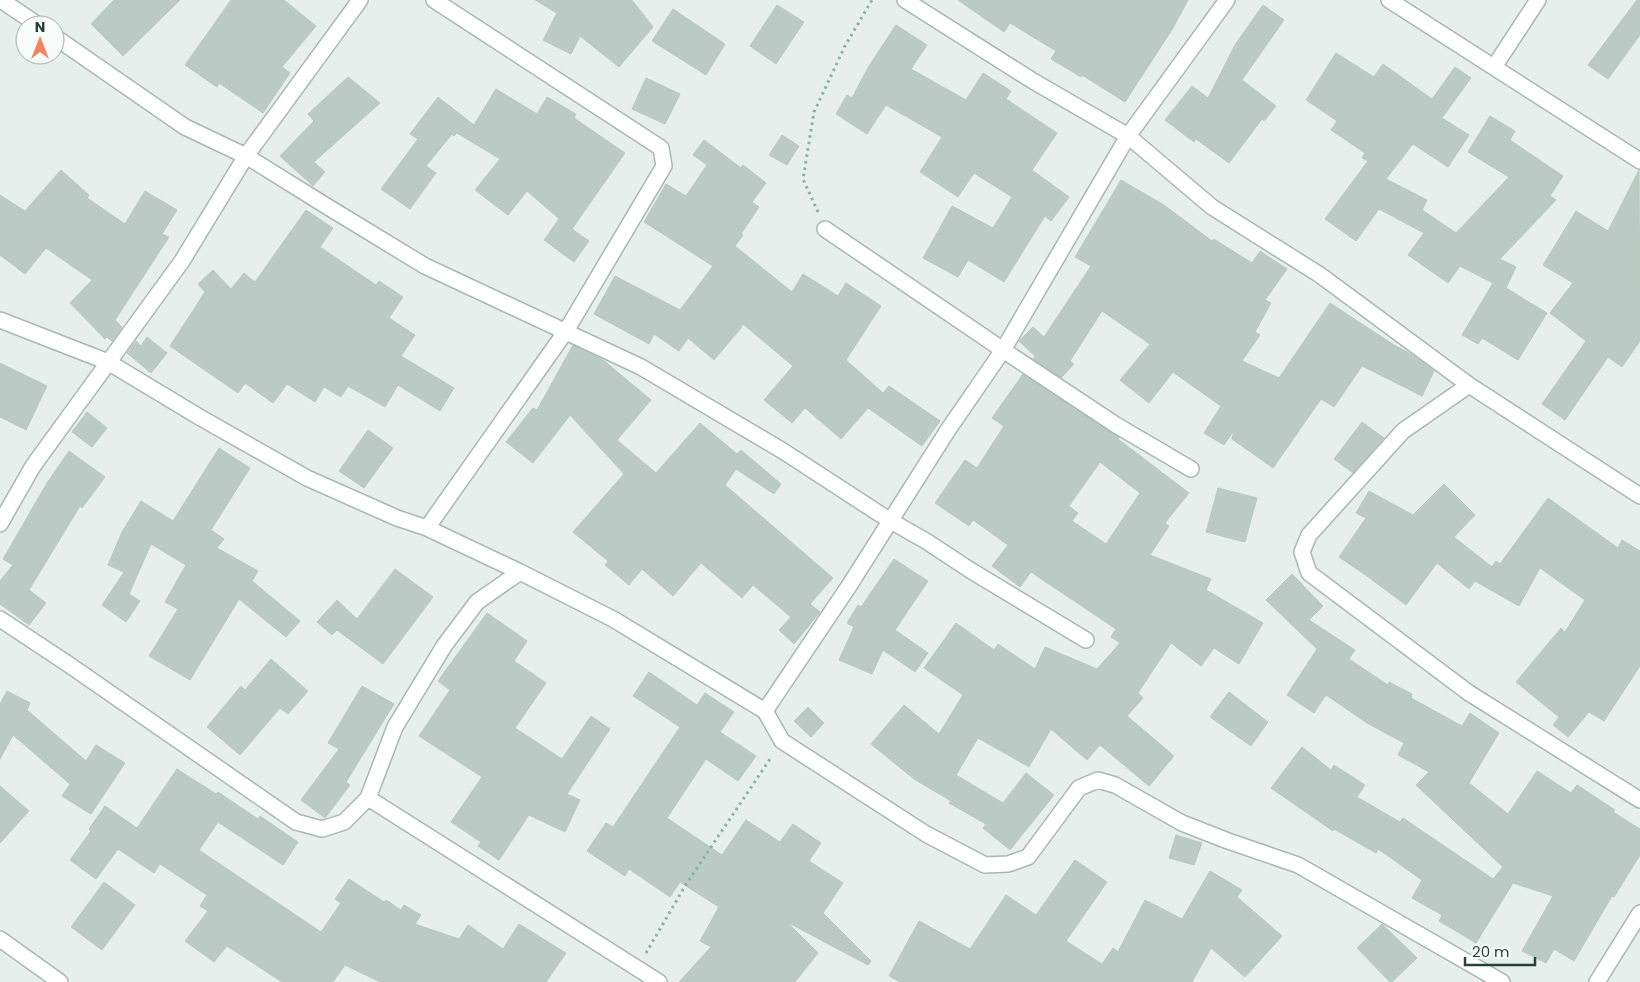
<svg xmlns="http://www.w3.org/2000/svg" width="1640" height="982" font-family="Poppins,sans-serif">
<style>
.building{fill:#bbcac4;stroke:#b8c9c2;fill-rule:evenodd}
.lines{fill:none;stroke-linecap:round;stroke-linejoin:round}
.minor-casing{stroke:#a8b8b2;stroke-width:18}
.path{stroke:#86b3a5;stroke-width:3;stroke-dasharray:2.5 4;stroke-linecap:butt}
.minor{stroke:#fff;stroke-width:15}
</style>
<rect width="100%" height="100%" fill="#e6efeb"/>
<path class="building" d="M114,0H180L123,56L91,24Z
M231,0H284L316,26L282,67L290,73L263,113L219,83L217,87L185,65Z
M535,0H632L653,27L619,67L580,36L571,54L543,40L557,13Z
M958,0H1188L1173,28L1125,102L1082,75L1081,77L1051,59L1056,51L1010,23L1004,32Z
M1637,0H1640V35L1608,79L1588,65Z
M777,5L804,22L776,64L750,46Z
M1263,5L1284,20L1242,80L1276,106L1264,121L1262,119L1229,163L1196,139L1194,142L1165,120L1192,86L1208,98L1235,45Z
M673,9L725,44L706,75L652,41Z
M896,25L927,45L911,69L966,100L983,73L1011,91L1006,99L1057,133L1032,170L1069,197L1051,221L1045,216L1004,282L968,260L958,277L923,258L952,206L993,228L1012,197L974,173L958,197L920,172L942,137L886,105L867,134L836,114L847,95L852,98L869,66Z
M1336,53L1374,77L1383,64L1432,99L1455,67L1471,78L1442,118L1469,135L1448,167L1413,144L1386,179L1427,200L1422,210L1456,233L1509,177L1468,152L1490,116L1515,131L1510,140L1563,176L1550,196L1556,200L1500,259L1516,267L1506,288L1547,313L1518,360L1482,338L1478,344L1462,335L1493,283L1460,266L1448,283L1408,255L1424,233L1379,209L1356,241L1325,219L1368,161L1362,158L1365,153L1331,130L1337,121L1306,100Z
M348,77L380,103L314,162L325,172L313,186L280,156L314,121L308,114Z
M646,78L680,94L665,124L632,109Z
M496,89L537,114L547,97L576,114L574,118L625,153L572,229L589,241L574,262L544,240L559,219L564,223L527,191L508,215L475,190L500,159L457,133L454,136L452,134L426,166L436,173L410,209L381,189L418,139L410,134L438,97L474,125Z
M782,135L799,146L787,165L769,155Z
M704,140L741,168L743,165L766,183L752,202L759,207L741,234L743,235L735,246L792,292L803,274L838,296L846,283L881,306L846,360L883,393L889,386L940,421L922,446L868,408L841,439L805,408L792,423L764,400L793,366L743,324L741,328L714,360L688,338L679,351L654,334L649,344L594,314L615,276L680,310L713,266L644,222L666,184L686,196L707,165L693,155Z
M61,170L89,195L87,198L125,224L145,191L177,210L162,234L169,237L115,320L122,327L112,341L107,337L105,339L70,303L92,280L46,248L25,274L0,255V195L25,211Z
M1639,170L1640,341L1622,367L1608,357L1565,420L1542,404L1586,341L1550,313L1573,283L1543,265L1576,211L1608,231Z
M1121,180L1164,205L1212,241L1214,239L1252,263L1260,251L1287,269L1265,300L1271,303L1255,332L1260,335L1242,361L1279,378L1330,303L1394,345L1411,354L1434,371L1422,396L1362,366L1334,407L1321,399L1273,468L1232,439L1234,430L1224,445L1204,433L1221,406L1173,372L1149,403L1120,380L1150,344L1102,311L1070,361L1074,364L1061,378L1033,359L1035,356L1019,341L1033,327L1044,337L1091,266L1075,257Z
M306,210L333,228L320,247L376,285L379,281L403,297L389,318L415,335L401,356L454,388L440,411L398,385L385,407L348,386L341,397L324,387L315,402L287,384L273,403L245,383L238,393L170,346L205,292L198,284L213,270L231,289L244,273L255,282Z
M147,337L167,353L151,373L127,353L136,341L141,346Z
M573,345L603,360L651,400L617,440L656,473L700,423L737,454L741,450L781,484L774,494L736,469L725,485L833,578L810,604L820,612L794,644L779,630L791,617L753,585L742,598L701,563L673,596L642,569L629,585L605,565L608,561L573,532L624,474L570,415L533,463L506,442L533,408L537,410Z
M0,363L47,386L26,430L0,417Z
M1023,374L1119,437L1118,439L1189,493L1165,523L1169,526L1150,555L1211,579L1206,590L1263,623L1239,664L1214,648L1201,666L1171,643L1138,693L1143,698L1127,716L1174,756L1149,786L1100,745L1087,760L1051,729L1029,767L978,738L956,775L1003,803L1026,773L1054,795L1010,850L983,828L986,824L949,803L951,801L914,779L871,744L904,705L939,734L963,695L924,668L956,623L994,650L998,644L1035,669L1045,647L1097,669L1120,643L1111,637L1116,629L1031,572L1020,587L992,566L1008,545L973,520L969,526L935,503L965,460L977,468L1004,426L992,418ZM1100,462L1140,493L1106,544L1072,521L1078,513L1069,506Z
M87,412L107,428L92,447L72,432Z
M1362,422L1384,438L1353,473L1334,459Z
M368,430L393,448L364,488L339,471Z
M219,448L250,468L211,530L224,539L217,548L258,571L252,581L300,621L286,637L239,599L190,680L149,656L178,609L165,602L186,565L151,544L129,594L140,601L126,622L102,605L124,572L108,565L122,532L141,501L173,521Z
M69,451L105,477L82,508L80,506L29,590L46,603L29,625L0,604V581L13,565L3,559L47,483Z
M1444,484L1475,515L1454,537L1492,567L1496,561L1500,564L1548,498L1618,548L1622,540L1640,551V666L1604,721L1589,712L1568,737L1553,725L1559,717L1516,682L1561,628L1565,632L1585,600L1540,568L1519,606L1475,581L1469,589L1437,563L1406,605L1367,576L1339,557L1366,518L1356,513L1369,491L1413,515Z
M1218,488L1257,498L1245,542L1206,532Z
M894,559L928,581L895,630L928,653L915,672L883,650L872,674L839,660L854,627L847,623L858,605L861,607Z
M395,569L433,597L383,664L337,630L332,635L317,622L337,600L357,619Z
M1292,574L1323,606L1309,620L1355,650L1349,659L1388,685L1389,682L1412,694L1411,698L1462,726L1470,713L1499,733L1469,783L1508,814L1537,771L1571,793L1577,785L1615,810L1613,812L1640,829V855L1614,897L1612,896L1574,961L1554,949L1546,963L1522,951L1553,896L1513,883L1476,943L1439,921L1442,915L1412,898L1422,880L1378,849L1376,853L1334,829L1333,831L1271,788L1302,747L1331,770L1334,765L1365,785L1357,797L1400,822L1403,818L1493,879L1503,867L1416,785L1429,772L1398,755L1404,743L1367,723L1326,695L1314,713L1287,695L1317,649L1266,600Z
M487,613L527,641L514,661L546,683L515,728L562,759L591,716L610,729L567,794L580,800L565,832L529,815L499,860L478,846L481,842L451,822L482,777L419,736L450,690L438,681Z
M271,659L308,691L288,714L280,708L240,755L207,727L241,686L245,690Z
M649,672L697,705L705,693L734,712L720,732L756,756L738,781L706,759L667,818L722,855L746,820L780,842L793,824L821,843L809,861L843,883L823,913L871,961L868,965L787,922L818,953L795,982H679L711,947L700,941L719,907L680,882L670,897L629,869L625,876L587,851L606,823L613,827L680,727L633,696Z
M362,686L394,704L346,782L350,785L325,818L301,800L339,749L328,743Z
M7,691L30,703L27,710L86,761L96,745L125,763L91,814L62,796L70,784L13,735L0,759V704Z
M1229,692L1268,722L1251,746L1210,717Z
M808,707L824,723L811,737L794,721Z
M177,769L216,794L218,792L258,819L260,816L298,842L283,865L218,822L199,850L321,932L341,903L335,899L349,879L384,902L386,900L401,910L404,905L421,915L415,924L459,939L468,925L503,949L519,924L566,953L546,982H380L345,965L333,982H282L227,946L214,962L185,941L208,911L200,906L207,895L160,864L154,873L118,849L96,879L70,860L91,831L89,829L105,806L137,828Z
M0,786L29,811L0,843Z
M1176,835L1202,843L1194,865L1169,858Z
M1075,860L1107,882L1066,941L1102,964L1113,948L1118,952L1145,900L1182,919L1210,871L1242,890L1237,897L1282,936L1245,977L1211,948L1192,982H900L889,976L919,921L970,949L1006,895L1036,915Z
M104,882L135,905L102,950L71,927Z
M1382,924L1417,958L1392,982H1390L1357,948Z"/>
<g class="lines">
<defs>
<path id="minor" d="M1,0L38,25
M905,0L1033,81L1128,136L1212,207L1320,275L1469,385L1640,496
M1389,0L1640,161
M55,37L185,127L246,156L328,207L425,266L641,367L783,451L889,520L926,541L970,570L1086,640
M1494,67L1538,0
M825,229L1003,350L1116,425L1191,469
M0,320L108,362L201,418L307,478L397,518L427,528L520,572L613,619L765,711L782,741L926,834L985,865L1008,864L1028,857L1079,788L1098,780L1115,785L1182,823L1228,841L1298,865L1502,982
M1469,385L1403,431L1309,535L1302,552L1309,573L1469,693L1640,800
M0,524L33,466L182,261L246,156L360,0
M427,528L566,331L664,166L661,148L434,0
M0,619L68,664L296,822L322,829L344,822L368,798L395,727L444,646L477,602L520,572
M765,711L849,586L948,430L1003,350L1128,136L1227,0
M368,798L659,982
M0,939L60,982
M1597,982L1640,913"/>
</defs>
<use href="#minor" class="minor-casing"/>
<path class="path" d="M818,212L803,179L814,112L845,46L872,0
M646,953L685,886L772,756"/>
<use href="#minor" class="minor"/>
</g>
<g transform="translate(40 40)"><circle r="24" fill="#f7fbf9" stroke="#a3b1ad"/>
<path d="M0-4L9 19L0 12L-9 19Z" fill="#f4845f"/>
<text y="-8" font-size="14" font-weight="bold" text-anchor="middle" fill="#24423a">N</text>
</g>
<path d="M1465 957v8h70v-8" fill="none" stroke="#24423a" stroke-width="2.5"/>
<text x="1472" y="957" font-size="15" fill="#24423a" stroke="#f7fbf9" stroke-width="4" paint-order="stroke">20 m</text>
</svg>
